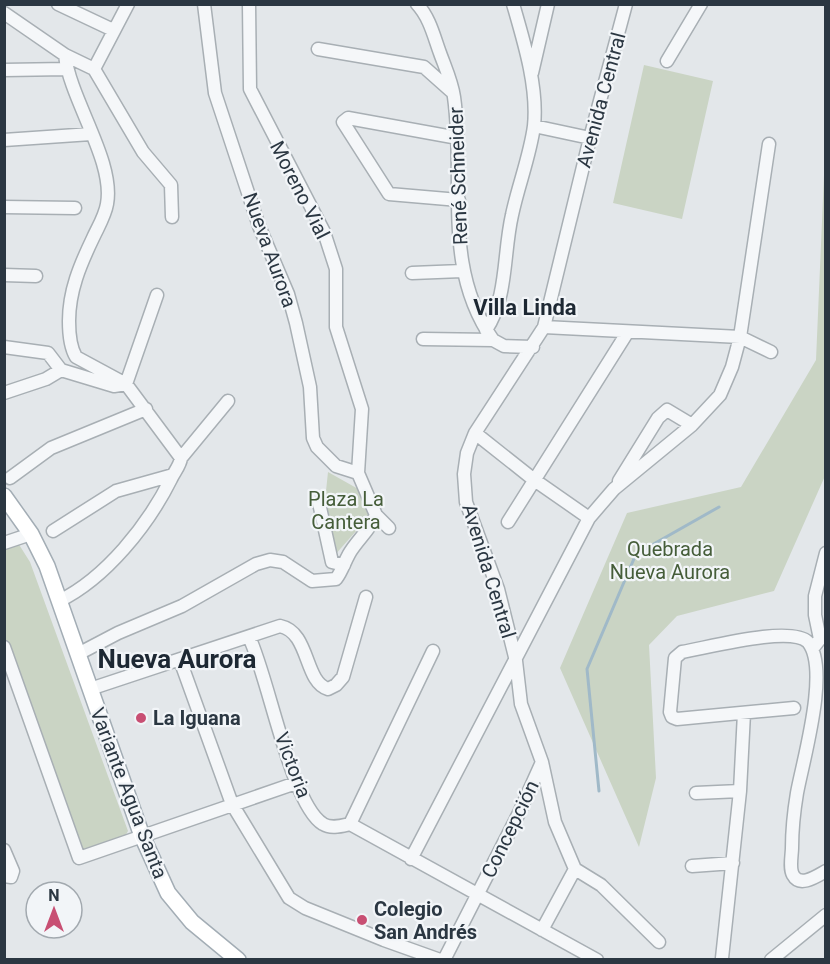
<svg xmlns="http://www.w3.org/2000/svg" width="830" height="964" font-family="Roboto,sans-serif">
<style>
.green{fill:#cad4c4}
.lines{fill:none;stroke-linecap:round;stroke-linejoin:round}
.stream{stroke:#a0b9c8;stroke-width:3}
.minor-casing{stroke:#a8afb4;stroke-width:15}
.major-casing{stroke:#a3adb5;stroke-width:18}
.minor{stroke:#f5f7f9;stroke-width:12}
.major{stroke:#fff;stroke-width:15}
.poi-dot{fill:#c84f73;stroke:#f2f5f8;stroke-width:2}
.labels{text-anchor:middle;stroke-width:4.5;stroke-linejoin:round;paint-order:stroke}
.street-label{font-size:20px;fill:#2b3742;stroke:#f2f5f8}
.park-label{font-size:20px;fill:#455d39;stroke:#f2f5f8}
.poi-label{font-size:20px;font-weight:bold;fill:#2b3742;stroke:#f2f5f8;text-anchor:start}
.quarter-label{font-size:22px;font-weight:bold;fill:#1d2833;stroke:#f2f5f8}
.district-label{font-size:26px;font-weight:bold;fill:#1d2833;stroke:#f2f5f8}
</style>
<rect width="100%" height="100%" fill="#e3e7ea"/>
<path class="green" d="M644,65L713,81L682,219L613,203Z
M825,152V476L774,591L677,616L649,645L656,778L639,847L560,668L627,513L741,487L816,360Z
M328,472L360,490L372,513L334,556L324,510Z
M18,543L30,562L128,831L124,838L86,852L78,849L5,638L4,547Z"/>
<g class="lines">
<path class="stream" d="M599,791L587,669L636,554L719,507"/>
<defs>
<path id="minor" d="M58,4L113,30
M204,4L215,93L259,226L288,294L296,323L310,387L313,438L317,447L336,466L358,473
M417,4C430,18 434,37 440,53C445,67 452,82 454,97C466,181 441,266 493,340
M626,4L590,138L544,327L475,433L467,453L464,474L466,502L498,589L516,661L521,704L542,762L555,822L575,869L601,885L659,942
M4,13L65,55C70,100 115,161 107,204C105,216 98,227 93,238C80,265 69,291 69,321C69,333 70,347 76,357L126,384L181,458C180,466 174,472 171,479C148,525 106,578 59,601
M318,49L424,67L451,91
M65,55L94,69L143,152L171,185L172,217
M667,61L701,4
M94,69L128,4
M4,70L67,69
M532,73L548,4
M534,126L590,138
M458,138L348,118L343,122L389,194L459,200
M4,140L91,134
M4,207L75,208
M412,273L462,271
M4,275L36,276
M544,327L740,337L771,352
M486,330C508,297 503,254 512,215C518,186 530,156 534,126C538,87 524,42 513,4
M423,339L493,340L504,346L533,347
M4,347L48,353L61,370
M4,393L46,379L61,370L114,386L126,384L157,295
M475,433L533,479L589,518
M181,458L228,401
M10,478L51,448L146,409
M619,481L658,418L667,410L692,425
M319,503L332,562L344,565
M376,515L389,528
M508,522L627,333
M53,531L116,491L173,475
M4,543L31,534
M249,637C268,675 291,805 323,824C331,829 341,826 350,824L597,960
M4,647L79,858L296,783
M813,648L820,639L815,615V596L826,553
M78,654L118,633L182,606L256,564L270,560L283,562L312,581L336,579C342,571 344,563 349,554C357,540 370,530 376,515L358,473L362,409L336,327V269L324,232L250,89L249,4
M180,660L232,804L289,898L305,908L384,940L440,960
M90,689L280,626C310,632 304,682 328,689L336,685L343,677L366,597
M794,708L677,719L672,717L670,712L675,658L682,652C707,648 790,625 808,642C830,669 803,760 797,793C794,811 792,829 792,848C792,855 789,868 793,875C800,888 817,876 826,871
M696,793L740,791
M350,824L433,651
M4,850L13,871L11,877L4,876
M411,859L589,518L614,489L692,425L720,395L732,367L740,337L769,144
M692,866L733,863
M542,930L575,869
M722,958L740,791L744,713
M444,960L519,813L542,762
M771,960L826,915"/>
<path id="major" d="M4,496L31,534L47,566L142,836L168,893L192,922L238,960"/>
</defs>
<use href="#minor" class="minor-casing"/>
<use href="#major" class="major-casing"/>
<use href="#minor" class="minor"/>
<use href="#major" class="major"/>
</g>
<g class="poi-dot">
<circle cx="141" cy="718" r="6"/>
<circle cx="362" cy="920" r="6"/>
</g>
<g class="labels">
<g class="street-label">
<text transform="translate(601 100) rotate(-75)" y="7">Avenida Central</text>
<text transform="translate(458 176) rotate(-92)" y="7">René Schneider</text>
<text transform="translate(300 190) rotate(63)" y="7">Moreno Vial</text>
<text transform="translate(270 250) rotate(70)" y="7">Nueva Aurora</text>
<text transform="translate(489 571) rotate(73)" y="7">Avenida Central</text>
<text transform="translate(293 765) rotate(69)" y="7">Victoria</text>
<text transform="translate(129 793) rotate(69)" y="7">Variante Agua Santa</text>
<text transform="translate(510 829) rotate(-64)" y="7">Concepción</text>
</g>
<g class="park-label">
<text x="346" y="506">Plaza La<tspan x="346" dy="23">Cantera</tspan></text>
<text x="670" y="556">Quebrada<tspan x="670" dy="23">Nueva Aurora</tspan></text>
</g>
<g class="poi-label">
<text x="153" y="725">La Iguana</text>
<text x="374" y="916">Colegio<tspan x="374" dy="23">San Andrés</tspan></text>
</g>
<g class="quarter-label">
<text x="525" y="315">Villa Linda</text>
</g>
<g class="district-label">
<text x="177" y="668">Nueva Aurora</text>
</g>
</g>
<rect width="830" height="964" fill="none" stroke="#2b3742" stroke-width="12"/>
<g transform="translate(54 910)"><circle r="28" fill="#f2f5f8" stroke="#a2a9af" stroke-width="1.5"/>
<path d="M0-4.5L10 22L0 15L-10 22Z" fill="#c84f73"/>
<text y="-9" font-size="16" font-weight="bold" text-anchor="middle" fill="#2b3742">N</text>
</g>
</svg>
